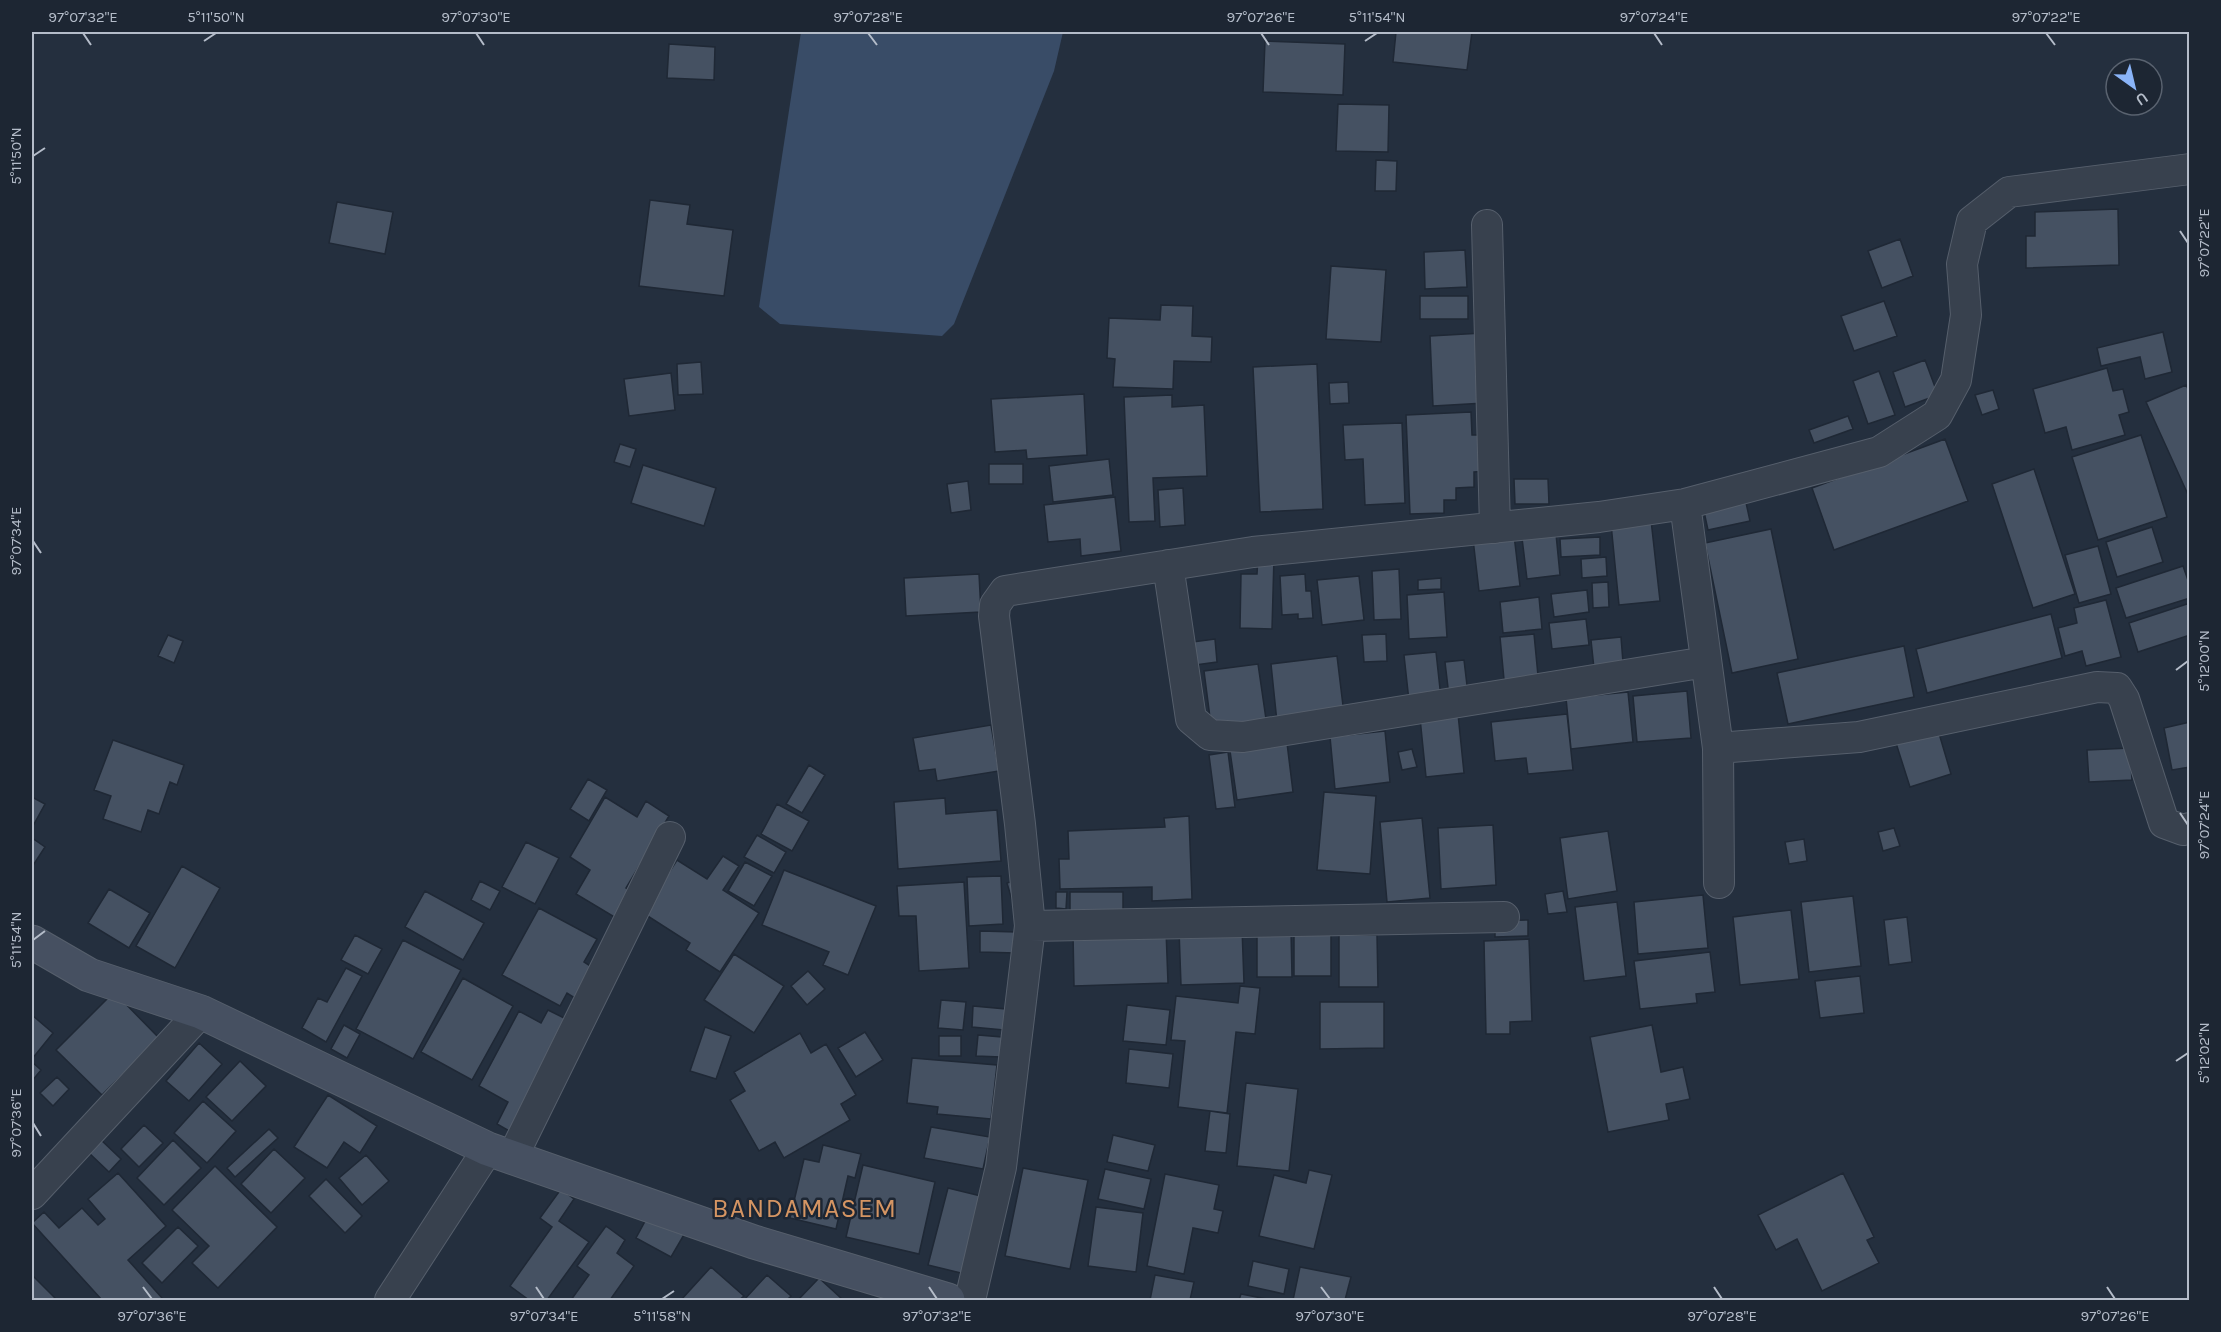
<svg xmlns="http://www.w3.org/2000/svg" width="2221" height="1332" font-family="Karla,sans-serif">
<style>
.water{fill:#394c67}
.building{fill:#455162;stroke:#1f2835;stroke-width:1.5}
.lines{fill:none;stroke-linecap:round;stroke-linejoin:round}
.street-casing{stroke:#565f6c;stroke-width:32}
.secondary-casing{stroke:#565f6c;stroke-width:35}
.street{stroke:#38414e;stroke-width:30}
.secondary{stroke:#465061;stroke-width:33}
.ticks{fill:none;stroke:#b4bcc9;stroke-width:2}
.labels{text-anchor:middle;stroke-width:5;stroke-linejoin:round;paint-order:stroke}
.quarter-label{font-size:26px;letter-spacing:1.5px;fill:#d59563;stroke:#1d2633}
.neatline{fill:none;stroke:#b4bcc9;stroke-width:2}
.ticks-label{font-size:15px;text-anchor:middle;fill:#b4bcc9}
</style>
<rect width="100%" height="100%" fill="#242f3e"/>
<path class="water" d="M801,32H1063L1054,71L954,324L942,336L780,324L759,307Z"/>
<path class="building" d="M1396,32H1472L1467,70L1393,62Z
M1265,41L1345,44L1343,95L1263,92Z
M669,44L715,47L714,80L667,78Z
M1338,104L1389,105L1388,152L1336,151Z
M1376,160L1397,161L1396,191H1375Z
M650,200L690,205L687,224L733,230L724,296L639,286Z
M337,202L393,212L385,254L329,243Z
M2118,209L2119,265L2026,268V236H2035V212Z
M1900,239L1913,276L1882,288L1868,251Z
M1465,250L1467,287L1425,289L1424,252Z
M1331,266L1386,270L1381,342L1326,339Z
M1420,296H1468V319H1420Z
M1884,301L1897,336L1854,351L1841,316Z
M1161,305L1193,306L1192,336L1212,337L1211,362L1174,361L1173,389L1113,387L1115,359L1107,358L1109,318L1160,320Z
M2163,332L2172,372L2145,379L2140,357L2101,366L2097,348Z
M1483,333L1485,403L1433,406L1430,336Z
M1925,360L1938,395L1905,407L1893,372Z
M701,362L703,394L678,395L677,364Z
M1317,364L1323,509L1260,512L1253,367Z
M2107,368L2113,391L2123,389L2129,412L2119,415L2125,435L2072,450L2066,427L2045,433L2033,389Z
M1879,371L1895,415L1868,424L1853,381Z
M671,373L675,410L629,416L624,379Z
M1348,382L1349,403L1330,404L1329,383Z
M2186,385L2190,393V499L2146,402Z
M1993,390L1999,409L1982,415L1975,395Z
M1084,394L1087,455L1027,459L1026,450L995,452L991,399Z
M1172,395V407L1204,405L1207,476L1153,478L1155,521L1129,522L1124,397Z
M1471,412L1472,435H1488L1489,471L1474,472V487L1456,488V500H1444V513L1410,514L1406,415Z
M1848,416L1853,429L1814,443L1809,430Z
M1402,423L1405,503L1365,505L1363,459L1345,460L1343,425Z
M2141,435L2167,517L2098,540L2072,457Z
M1945,439L1968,501L1834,550L1812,488Z
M620,444L636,449L630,467L614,462Z
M1109,459L1113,495L1053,502L1049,466Z
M989,464H1023V484H989Z
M643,465L716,488L704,526L631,503Z
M2034,469L2075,594L2033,608L1992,484Z
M1514,479H1548L1549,504H1515Z
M968,481L971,510L951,513L947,484Z
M1183,488L1185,525L1160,527L1158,490Z
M1115,497L1121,551L1081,556L1080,539L1048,542L1044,505Z
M1745,498L1750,521L1708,530L1703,507Z
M1651,520L1660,601L1619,605L1611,524Z
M2152,527L2163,562L2117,577L2106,542Z
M1771,529L1798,659L1732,673L1705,543Z
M1556,534L1560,575L1527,579L1522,538Z
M1514,535L1520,586L1479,591L1473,539Z
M1600,537V555L1561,557L1560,539Z
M2098,546L2111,594L2079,603L2065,555Z
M1258,557H1274L1272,629L1240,628L1241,574H1257Z
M1606,557L1607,576L1582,578L1581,559Z
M2183,566L2190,586V598L2126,618L2116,588Z
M1399,569L1401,619L1374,620L1372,571Z
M979,574L981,612L906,616L904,578Z
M1305,574L1306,591H1311L1313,618L1298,619V614L1282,615L1280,576Z
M1359,576L1364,620L1322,625L1317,580Z
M1441,578V589L1418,590V580Z
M1608,582L1609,607L1593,608L1592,583Z
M1587,590L1589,612L1554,617L1551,594Z
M1444,592L1447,637L1409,639L1407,595Z
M1539,597L1542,629L1503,633L1500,602Z
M2106,600L2121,657L2086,666L2082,651L2065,656L2058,628L2077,623L2074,608Z
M2190,603V635L2138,652L2129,623Z
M2051,614L2062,658L1927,693L1916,649Z
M1586,619L1589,645L1552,649L1549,623Z
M1386,634L1387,661L1364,662L1362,635Z
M1534,634L1539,686L1505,690L1500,637Z
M168,635L183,641L174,663L158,656Z
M1621,637L1624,675L1595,678L1591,640Z
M1215,639L1217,662L1188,666L1185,643Z
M1904,646L1914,697L1788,724L1777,673Z
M1436,652L1441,698L1409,701L1404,655Z
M1337,656L1344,714L1277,722L1271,664Z
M1464,660L1468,694L1449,696L1445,662Z
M1258,664L1267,726L1212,733L1204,671Z
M1687,691L1691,738L1637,742L1633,696Z
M1628,692L1633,742L1571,749L1566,698Z
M1458,714L1464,773L1426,777L1420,718Z
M1567,714L1573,770L1528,774L1526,758L1495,761L1491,722Z
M2190,722V767L2172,770L2164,728Z
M991,725L999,771L937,781L935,769L919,771L913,738Z
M1938,730L1951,774L1910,787L1896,743Z
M1385,731L1390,782L1335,789L1330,737Z
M113,740L184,765L177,785L170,782L159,814L148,810L141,832L103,819L111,796L94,790Z
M1287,743L1293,792L1237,800L1230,751Z
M2130,748L2132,780L2089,782L2087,750Z
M1412,749L1417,767L1402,770L1398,752Z
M1228,752L1235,807L1216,809L1209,755Z
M809,765L825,775L802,813L786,804Z
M588,779L607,790L589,821L570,809Z
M1324,792L1376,796L1370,874L1317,870Z
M32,797L45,804L34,824L32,823Z
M605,797L637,817L646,801L669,816L626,888L632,892L616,918L576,894L590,870L570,857Z
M945,798L946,814L997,810L1001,861L898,869L894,802Z
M777,804L809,821L792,851L761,834Z
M1189,816L1192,899L1152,901V887L1060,889L1059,859H1069L1068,831L1165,827L1164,818Z
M1422,818L1430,898L1387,902L1380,822Z
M1493,825L1496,885L1441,889L1438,828Z
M1894,828L1900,846L1883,851L1878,832Z
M1608,831L1617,891L1568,899L1560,838Z
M757,835L786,852L774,873L744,857Z
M32,838L45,847L32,867Z
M1804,839L1807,861L1789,864L1785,842Z
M526,842L559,858L535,904L502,887Z
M723,856L739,866L723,890L759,913L720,972L686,950L690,943L643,913L677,860L707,879Z
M745,862L772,876L754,906L728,891Z
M182,866L220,888L175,968L136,946Z
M784,870L876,906L848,975L823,965L829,952L762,925Z
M1001,876L1003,924L969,926L967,877Z
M1018,880L1022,897L1012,900L1007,883Z
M480,881L500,891L490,910L471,900Z
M964,882L969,968L919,971L916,916H899L897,886Z
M109,889L150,913L129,948L88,923Z
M425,891L484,923L463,960L405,927Z
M1563,891L1567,912L1548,914L1545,894Z
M1056,892H1067L1066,909L1056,908Z
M1070,892H1123V912L1070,913Z
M1703,895L1708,948L1638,954L1634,902Z
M1853,896L1861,966L1809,972L1801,902Z
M1617,902L1626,976L1584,981L1575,907Z
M539,908L597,939L584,962L595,969L578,1000L567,993L560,1006L502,975Z
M1791,910L1799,979L1740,985L1733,917Z
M1907,917L1912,962L1889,965L1884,920Z
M1528,920V936L1495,937V921Z
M1242,928L1244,983L1181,985L1179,930Z
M1166,930L1168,983L1074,986L1073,933Z
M1294,930H1331V976H1294Z
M980,931L1017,932L1016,953L980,952Z
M1257,931H1291L1292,977H1257Z
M355,935L382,949L368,974L341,960Z
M1339,935H1377L1378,987H1339Z
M1529,939L1532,1021L1510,1022V1034H1486L1484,941Z
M403,940L461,970L413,1059L356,1029Z
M1710,952L1715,992L1696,994L1697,1003L1640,1009L1634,961Z
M734,954L784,986L754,1033L704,1000Z
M346,968L362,976L326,1042L302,1028L318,998L327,1002Z
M808,971L825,989L807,1005L791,986Z
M1860,976L1864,1013L1820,1018L1815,981Z
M463,978L513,1006L472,1080L421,1052Z
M1240,986L1260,988L1255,1034L1236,1032L1227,1113L1178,1107L1185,1041L1171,1040L1176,996L1238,1003Z
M114,992L159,1038L102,1095L56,1050Z
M941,1000L966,1002L963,1030L938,1028Z
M1320,1002H1384V1048L1320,1049Z
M1127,1005L1170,1010L1166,1045L1123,1041Z
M973,1006L1006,1009L1004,1030L972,1027Z
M548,1010L570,1021L511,1132L497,1124L508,1102L479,1086L519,1011L541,1023Z
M32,1015L53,1033L32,1059Z
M344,1025L360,1034L347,1058L331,1049Z
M1652,1025L1661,1072L1683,1067L1690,1099L1666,1104L1669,1120L1608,1132L1590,1037Z
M705,1027L731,1036L716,1079L690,1071Z
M865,1032L883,1060L856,1077L838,1048Z
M800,1033L811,1053L826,1044L856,1095L841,1104L850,1120L784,1158L775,1142L759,1151L730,1100L745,1091L734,1072Z
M978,1035L1002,1037L1001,1057L976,1056Z
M939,1036H961V1056H939Z
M199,1043L222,1064L189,1101L166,1081Z
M1129,1049L1173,1054L1169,1088L1126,1083Z
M912,1058L997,1065L991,1119L937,1114L938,1107L907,1103Z
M240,1061L266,1086L232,1121L206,1097Z
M32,1062L41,1070L32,1081Z
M57,1077L69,1089L53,1106L40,1093Z
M1246,1083L1298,1089L1289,1171L1237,1166Z
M328,1095L377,1126L360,1153L344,1142L327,1168L294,1147Z
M203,1101L236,1131L207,1163L174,1133Z
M1210,1111L1230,1114L1226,1153L1205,1151Z
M144,1125L163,1143L139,1167L121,1149Z
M931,1127L990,1137L983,1169L924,1158Z
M269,1129L278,1138L235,1177L227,1168Z
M1113,1135L1155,1145L1148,1171L1107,1162Z
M100,1139L121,1159L109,1172L88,1152Z
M173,1140L201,1168L164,1205L137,1178Z
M823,1145L861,1154L855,1178L848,1176L836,1229L790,1218L804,1159L819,1162Z
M274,1149L305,1178L271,1213L241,1184Z
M366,1155L389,1181L362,1205L339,1178Z
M863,1165L935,1182L919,1254L846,1237Z
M215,1166L277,1227L218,1288L192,1263L209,1246L172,1210Z
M1023,1168L1088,1180L1070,1269L1005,1256Z
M1105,1169L1151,1179L1144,1209L1098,1199Z
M1309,1170L1332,1175L1314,1249L1259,1236L1274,1175L1306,1183Z
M118,1173L166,1226L128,1260L162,1298L159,1300H102L32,1223L44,1212L59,1228L82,1208L98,1225L105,1219L88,1199Z
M1843,1173L1874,1237L1867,1240L1879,1263L1822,1291L1797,1239L1776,1250L1758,1215Z
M1165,1174L1219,1185L1214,1209L1223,1211L1218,1233L1193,1228L1184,1274L1147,1266Z
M326,1179L362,1216L345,1233L309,1196Z
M948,1188L985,1197L965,1274L928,1265Z
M561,1189L574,1199L559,1221L589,1242L547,1300H529L510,1286L552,1227L540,1218Z
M1096,1207L1143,1213L1136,1272L1088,1266Z
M649,1214L685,1233L671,1257L636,1238Z
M606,1226L625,1240L617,1253L634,1266L610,1300H571L589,1275L577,1266Z
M178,1227L198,1246L162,1283L142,1263Z
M1253,1261L1289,1269L1284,1294L1248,1286Z
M711,1267L744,1296L739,1300H681Z
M1300,1267L1351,1277L1345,1300H1293Z
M32,1275L57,1300H32Z
M767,1275L791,1296L787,1300H744Z
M1155,1275L1194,1282L1190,1300H1150Z
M819,1278L843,1300H798Z
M1241,1294L1272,1300H1239Z"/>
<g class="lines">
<defs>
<path id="street" d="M1487,225L1495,528
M1685,504L1718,748L1859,737L2097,687L2117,688L2124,699L2164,823L2183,830L2190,828
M1168,565L1191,719L1210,735L1243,737L1706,662
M1718,748L1719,883
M1030,926L1504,917
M512,1158L670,837
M32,1194L201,1012
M390,1300L488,1149
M970,1300L1001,1167L1030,926L1020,824L994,616L995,605L1005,591L1253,552L1599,517L1685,504L1879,452L1937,415L1956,380L1966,315L1962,264L1972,221L2009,192L2190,169"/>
<path id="secondary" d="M32,942L89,975L201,1012L488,1149L754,1242L948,1300"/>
</defs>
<use href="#street" class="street-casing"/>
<use href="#secondary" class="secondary-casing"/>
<use href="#street" class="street"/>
<use href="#secondary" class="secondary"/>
</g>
<path class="ticks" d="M83,33L91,45M476,33L484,45M868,33L877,45M1261,33L1269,45M1654,33L1662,45M2046,33L2055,45M204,41L216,33M1365,41L1377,33M33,156L45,148M2180,231L2188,243M33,541L41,553M2176,670L2188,661M2180,813L2188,825M33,940L45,931M2176,1061L2188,1053M33,1123L41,1136M143,1287L152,1299M536,1287L544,1299M929,1287L937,1299M1321,1287L1330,1299M1714,1287L1722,1299M2107,1287L2115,1299M662,1299L674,1291"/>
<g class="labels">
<g class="quarter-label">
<text x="805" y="1217">BANDAMASEM</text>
</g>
</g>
<rect width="2221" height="1332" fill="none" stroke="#1d2633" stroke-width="66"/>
<g transform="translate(2134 87) rotate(146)"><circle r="28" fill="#1d2633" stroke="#59626f" stroke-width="1.5"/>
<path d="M0-4.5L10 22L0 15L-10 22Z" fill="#8ab4f8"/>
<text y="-9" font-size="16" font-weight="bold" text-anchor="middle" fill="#b4bcc9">U</text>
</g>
<rect x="33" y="33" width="2155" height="1266" class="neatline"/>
<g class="ticks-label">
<text x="83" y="22">97°07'32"E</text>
<text x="216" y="22">5°11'50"N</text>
<text x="476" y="22">97°07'30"E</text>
<text x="868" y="22">97°07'28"E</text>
<text x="1261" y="22">97°07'26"E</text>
<text x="1377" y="22">5°11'54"N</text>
<text x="1654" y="22">97°07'24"E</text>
<text x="2046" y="22">97°07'22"E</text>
<text transform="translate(16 156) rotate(-90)" y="5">5°11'50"N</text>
<text transform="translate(2204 243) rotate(-90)" y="5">97°07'22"E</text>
<text transform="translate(16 541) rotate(-90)" y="5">97°07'34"E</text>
<text transform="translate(2204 661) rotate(-90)" y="5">5°12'00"N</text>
<text transform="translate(2204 825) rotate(-90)" y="5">97°07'24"E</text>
<text transform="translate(16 940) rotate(-90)" y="5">5°11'54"N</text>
<text transform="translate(2204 1053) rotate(-90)" y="5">5°12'02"N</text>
<text transform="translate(16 1123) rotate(-90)" y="5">97°07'36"E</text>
<text x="152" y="1321">97°07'36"E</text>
<text x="544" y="1321">97°07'34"E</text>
<text x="662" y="1321">5°11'58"N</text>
<text x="937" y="1321">97°07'32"E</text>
<text x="1330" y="1321">97°07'30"E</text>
<text x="1722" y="1321">97°07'28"E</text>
<text x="2115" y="1321">97°07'26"E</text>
</g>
</svg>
